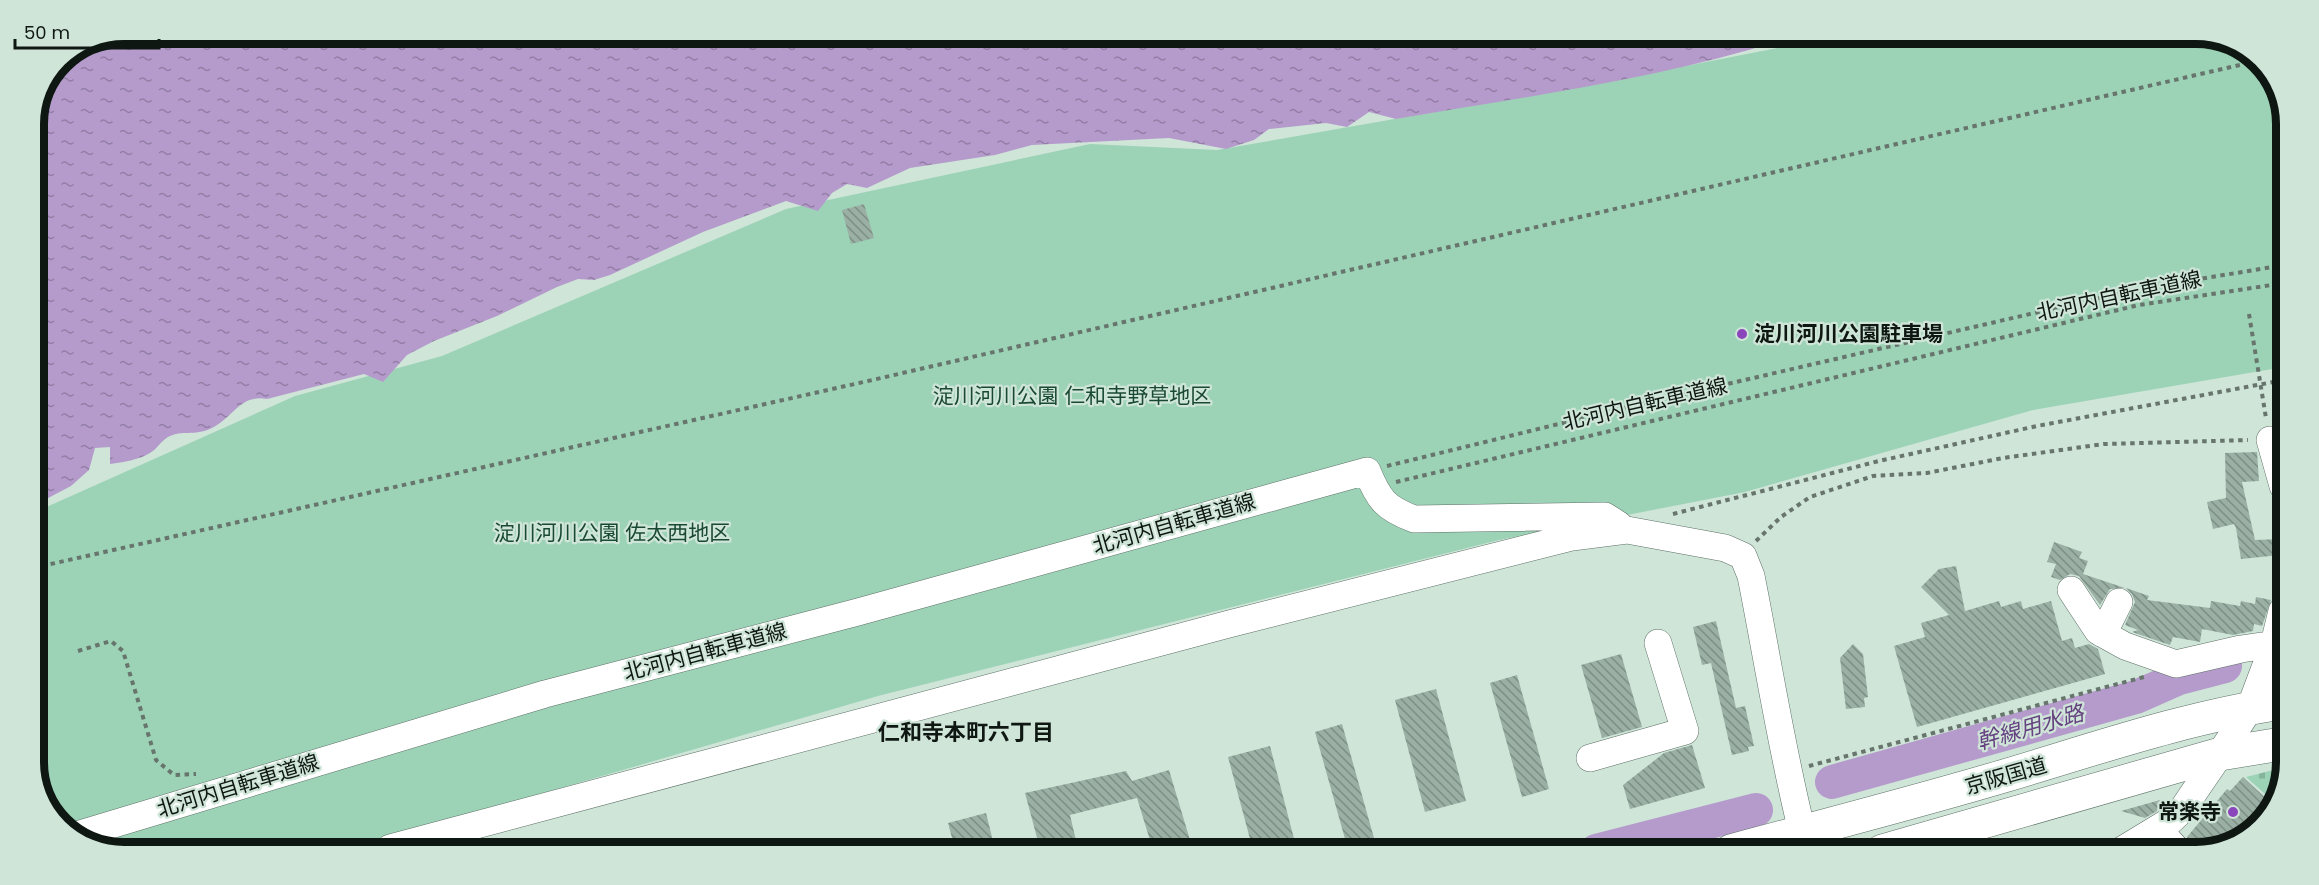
<svg xmlns="http://www.w3.org/2000/svg" width="2319" height="885" font-family="Poppins,'Noto Sans JP',sans-serif">
<style>
.cemetery{fill:url(#cemetery-stones)}
.green{fill:#9cd3b6}
.water{fill:url(#water-ripples)}
.lines{fill:none;stroke-linecap:round;stroke-linejoin:round}
.river{stroke:#b59bcc;stroke-width:34}
.building{fill:url(#building-back-hatch)}
.minor-casing{stroke:#5d7066;stroke-width:28}
.highway-casing{stroke:#5d7066;stroke-width:34}
.path{stroke:#67756d;stroke-width:4;stroke-dasharray:4.5 4.5;stroke-linecap:butt}
.minor{stroke:#fff;stroke-width:27}
.highway{stroke:#fff;stroke-width:33}
.poi-dot{fill:#8a46ba;stroke:#cfe5d8;stroke-width:2}
.labels{text-anchor:middle;stroke-width:4.5;stroke-linejoin:round;paint-order:stroke}
.street-label{font-size:21px;fill:#0f1713;stroke:#cfe5d8}
.poi-label{font-size:21px;font-weight:bold;fill:#0f1713;stroke:#cfe5d8;text-anchor:start}
.park-label{font-size:21px;fill:#1a4933;stroke:#cfe5d8}
.water-label{font-size:22px;font-style:italic;fill:#654280;stroke:#cfe5d8}
.neighbourhood-label{font-size:22px;font-weight:bold;fill:#0f1713;stroke:#cfe5d8}
.rim{fill:none;stroke:#0f1713;stroke-width:8}
</style>
<defs>
<pattern id="cemetery-stones" width="16" height="16" patternUnits="userSpaceOnUse" patternTransform="scale(1.5)"><rect width="16" height="16" fill="#9cd3b6"/><path d="M2 7V4a2 2 0 0 1 4 0v3zM10 15v-3a2 2 0 0 1 4 0v3z" fill="#85b49c"/></pattern>
<pattern id="water-ripples" width="26" height="14" patternUnits="userSpaceOnUse" patternTransform="scale(1.5)"><rect width="26" height="14" fill="#b59bcc"/><path d="M2 4q2-2 4 0t4 0M15 11q2-2 4 0t4 0" fill="none" stroke="#927da4"/></pattern>
<pattern id="building-back-hatch" width="6" height="6" patternUnits="userSpaceOnUse" patternTransform="scale(1.5)"><rect width="6" height="6" fill="#9bb0a4"/><path d="M-1 5l2 2M0 0l6 6M5-1l2 2" fill="none" stroke="#7d8e84"/></pattern>
</defs>
<rect width="100%" height="100%" fill="#cfe5d8"/>
<path class="cemetery" d="M2281,768V791L2273,801L2246,777Z"/>
<path class="green" d="M1833,37L2225,38L2268,69L2286,117L2284,367L2033,410L1745,492L1499,540L878,696L354,848L94,847L51,816L33,768V513L295,396L442,356L786,209L1090,144L1217,150L1578,87Z"/>
<path class="water" d="M123,33L1791,37C1664,79 1528,96 1396,119L1369,112L1347,127L1326,123L1269,129L1254,140L1226,149L1169,138L1032,145L995,155L910,168L867,188L847,184L832,193L818,211L786,201L703,232L610,275L594,280L578,279L557,287L497,316L434,341L407,355L383,382L364,374L267,399C240,394 233,418 212,428C193,437 183,429 168,437C161,441 157,449 150,453C138,460 124,462 110,464V447L95,448L89,470L71,486L33,506V118L60,59Z"/>
<g class="lines">
<path class="river" d="M1832,782L2136,697L2179,678L2225,666
M1596,851L1756,810"/>
</g>
<path class="building" d="M864,204L874,238L851,244L842,210Z
M2257,452L2259,481L2242,482L2255,540L2280,539V555L2241,559L2236,528L2234,524L2213,529L2207,502L2226,498L2225,453Z
M2054,542L2082,552L2079,558L2088,561L2083,574L2125,588L2110,589L2100,605L2079,576L2070,574L2060,580L2051,577L2056,564L2047,562Z
M1956,566L1965,611L1999,601L2001,607L2021,601L2023,609L2051,601L2062,641L2072,638L2075,648L2089,644L2098,649L2105,674L1917,727L1894,646L1925,637L1921,623L1949,615L1921,587L1939,569Z
M2126,588L2149,596L2147,600L2210,608L2211,601L2240,606L2241,601L2255,604L2256,597L2271,600L2262,626L2254,624L2253,631L2233,635L2202,629L2200,642L2173,637L2170,645L2132,632L2138,630L2125,625L2135,602L2132,594Z
M1716,621L1736,708L1745,706L1754,746L1748,747L1749,751L1732,755L1711,663L1702,665L1693,627Z
M1853,644L1863,654L1868,697L1864,698L1865,707L1846,709L1840,658Z
M1621,654L1642,727L1602,738L1581,665Z
M1517,675L1549,789L1522,797L1490,683Z
M1436,689L1466,801L1425,812L1395,700Z
M1342,724L1374,838L1347,846L1315,732Z
M1692,745L1705,788L1630,809L1623,785L1664,753Z
M1270,746L1292,831L1297,850H1253L1228,757Z
M1169,770L1193,850H1153L1137,798L1070,815L1078,849H1040L1025,793L1126,771L1132,781Z
M2243,777L2271,803L2238,839L2195,852L2187,837L2227,789L2230,791Z
M2160,800L2157,811L2145,818L2121,811Z
M986,813L995,849H955L948,823Z"/>
<g class="lines">
<defs>
<path id="minor" d="M2270,440L2283,486
M2071,590L2098,631L2125,646L2176,664L2241,649L2282,643
M2103,634L2119,602
M1590,758L1685,731L1658,643
M2158,829L2179,852
M77,835L545,694L858,612L1367,471C1379,500 1385,508 1414,519L1605,516L1619,525
M390,848L1229,624L1572,537L1627,530L1725,548L1743,556L1751,576C1768,661 1781,747 1802,831
M2119,852L2170,821L2182,810L2220,754L2250,708L2274,644L2282,611"/>
<path id="highway" d="M1731,851C1822,826 1913,803 2004,776C2095,749 2187,717 2282,703
M1882,851L2220,754L2281,744"/>
</defs>
<use href="#minor" class="minor-casing"/>
<use href="#highway" class="highway-casing"/>
<path class="path" d="M2249,314L2266,418
M1387,466L1628,407L2138,289L2285,265
M1396,482L2139,305L2285,283
M1673,514L1879,461L2037,426L2284,380
M1756,541L1781,517L1810,497L1873,476L1927,473L2003,458L2104,444L2248,440
M33,568L868,381L2257,61
M78,651L111,641L123,651L156,760L174,775L196,774
M1809,766L2144,677"/>
<use href="#minor" class="minor"/>
<use href="#highway" class="highway"/>
</g>
<g class="poi-dot">
<circle cx="1742" cy="334" r="6"/>
<circle cx="2233" cy="812" r="6"/>
</g>
<g class="labels">
<g class="street-label">
<text transform="translate(2119 296) rotate(-12)" y="7">北河内自転車道線</text>
<text transform="translate(1645 404) rotate(-13)" y="7">北河内自転車道線</text>
<text transform="translate(1174 524) rotate(-16)" y="7">北河内自転車道線</text>
<text transform="translate(705 652) rotate(-15)" y="7">北河内自転車道線</text>
<text transform="translate(2006 776) rotate(-16)" y="7">京阪国道</text>
<text transform="translate(238 786) rotate(-17)" y="7">北河内自転車道線</text>
</g>
<g class="poi-label">
<text x="1754" y="341">淀川河川公園駐車場</text>
<text x="2221" y="819" text-anchor="end">常楽寺</text>
</g>
<g class="park-label">
<text x="1072" y="403">淀川河川公園 仁和寺野草地区</text>
<text x="612" y="540">淀川河川公園 佐太西地区</text>
</g>
<g class="water-label">
<text transform="translate(2030 727) rotate(-16)" y="8">幹線用水路</text>
</g>
<g class="neighbourhood-label">
<text x="966" y="740">仁和寺本町六丁目</text>
</g>
</g>
<path d="M0 0H2319V885H0ZM124 44H2196A80 80 0 0 1 2276 124V762A80 80 0 0 1 2196 842H124A80 80 0 0 1 44 762V124A80 80 0 0 1 124 44Z" fill="#cfe5d8" fill-rule="evenodd"/>
<path class="rim" d="M124 44H2196A80 80 0 0 1 2276 124V762A80 80 0 0 1 2196 842H124A80 80 0 0 1 44 762V124A80 80 0 0 1 124 44Z"/>
<path d="M15 39v9h144v-9" fill="none" stroke="#0f1713" stroke-width="3"/>
<text x="24" y="39" font-size="18" fill="#0f1713" stroke="#cfe5d8" stroke-width="4.5" paint-order="stroke">50 m</text>
</svg>
